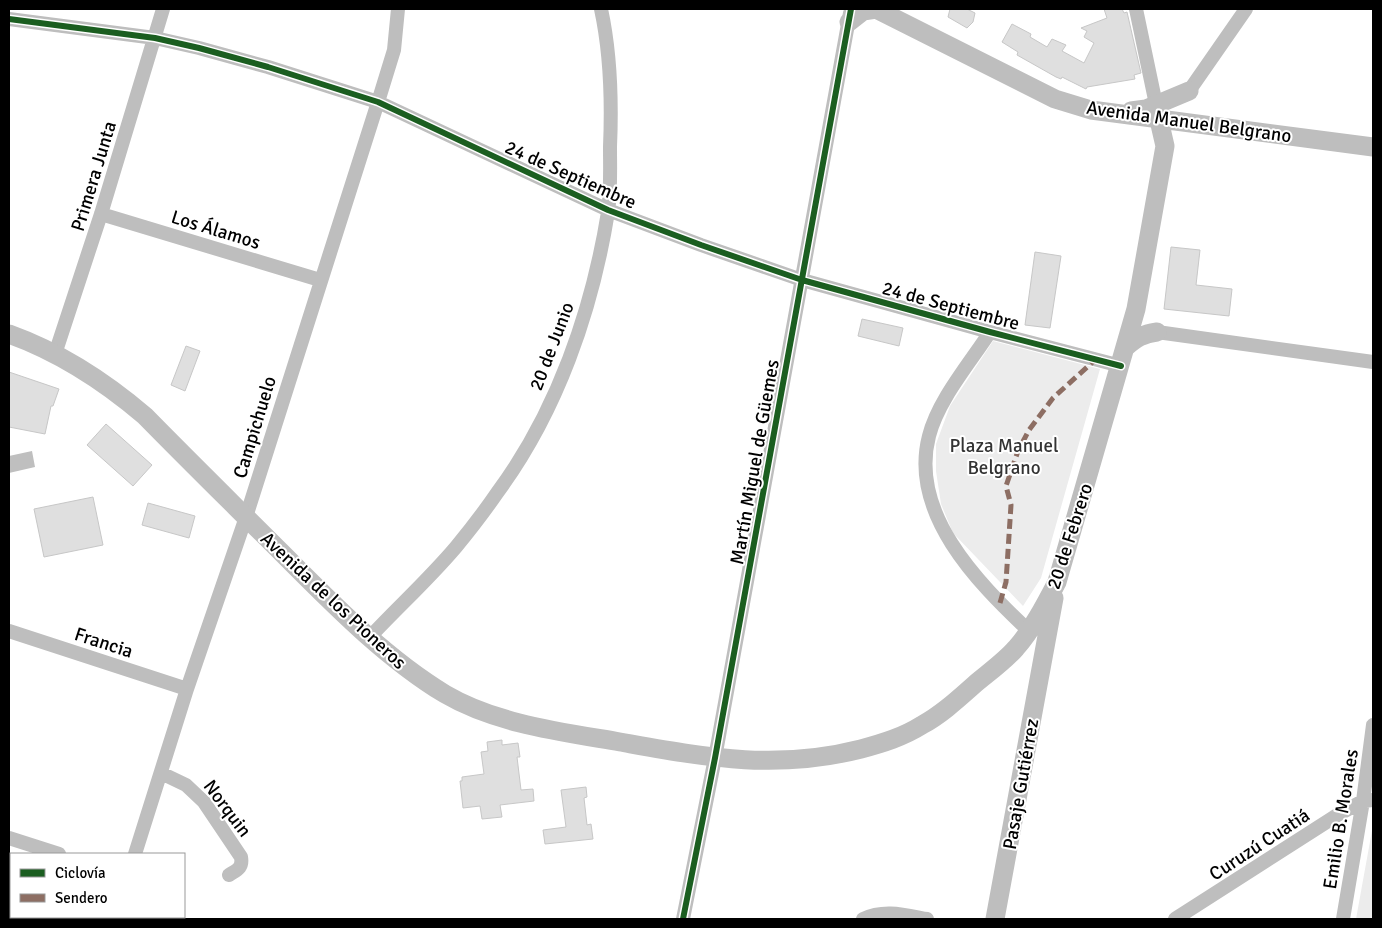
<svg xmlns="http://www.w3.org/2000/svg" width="1382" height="928" font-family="Signika,sans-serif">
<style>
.green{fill:#ececec}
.water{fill:#bfbfbf}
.building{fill:#dfdfdf;stroke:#c7c7c7}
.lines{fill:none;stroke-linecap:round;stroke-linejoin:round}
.minor{stroke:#bebebe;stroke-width:14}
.major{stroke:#bebebe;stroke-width:19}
.quiet{stroke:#8d6e63;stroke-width:5;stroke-dasharray:10 5;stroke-linecap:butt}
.cycleway-casing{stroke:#fff;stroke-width:9}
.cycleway{stroke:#1b5e20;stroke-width:6}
.labels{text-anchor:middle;stroke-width:4;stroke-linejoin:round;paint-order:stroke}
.street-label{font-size:19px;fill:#000;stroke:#fff}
.park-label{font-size:19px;fill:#333;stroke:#fff}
</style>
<rect width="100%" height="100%" fill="#fff"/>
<path class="green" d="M993,341L1100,369L1041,578L1023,606L953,533L941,504L936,471V444L950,406Z
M1373,825V919H1356Z"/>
<path class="water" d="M32,451L35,467L9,473V456Z"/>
<path class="building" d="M950,9H967L975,13L973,22L967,28L948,17Z
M1104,9H1122L1124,13L1127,12L1141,73L1134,75L1135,79L1087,87L1086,89L1062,77L1061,79L1056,77L1017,55L1018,52L1002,42L1012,24L1031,34L1030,37L1047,47L1052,39L1066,45L1062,51L1084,63L1094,43L1084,37L1087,31L1081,28L1107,18Z
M1171,247L1200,250L1196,285L1232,289L1229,316L1164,309Z
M1035,252L1061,256L1050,328L1025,325Z
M862,319L903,328L899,346L858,336Z
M186,346L200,351L185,391L171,385Z
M9,372L59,389L53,406H51L45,434L9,427Z
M106,424L152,465L133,486L87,445Z
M93,497L103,545L44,557L34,509Z
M148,503L195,516L189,538L142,525Z
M502,740V745L518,743L520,757H517L521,790L533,789L534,801L500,805L502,817L482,819L480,806L463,808L460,781H462V777L484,774L481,752L488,751L487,742Z
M586,787L587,797L584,798L587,825L591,824L593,839L545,844L543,830L566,827L561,790Z"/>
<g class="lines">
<path class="minor" d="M1136,9L1158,114
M9,19L155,38L199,48L268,67L378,102L608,210L701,245L802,280L990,332L1121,366
M1189,91L1246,9
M101,214L320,280
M990,332C970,363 938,400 929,436C909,513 977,582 1028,630
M1157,332L1373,362
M55,354L101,214L163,9
M9,631L187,689
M370,637C398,607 429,579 456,547C470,530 484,512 497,493C557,412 592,311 608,212C611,191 610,168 610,147C612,100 611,55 601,9
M161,773L186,785L204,802L241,857C243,868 237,870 229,875
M9,838L59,854
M135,854L187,689L246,517L378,102L394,50L398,9
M114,919L115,917
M683,919L715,758L850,13
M863,919C884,909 905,915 927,919
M1175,919L1339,814L1363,801L1373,800
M1343,919L1363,801L1373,725"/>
<path class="major" d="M876,9L1055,99L1091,110L1373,147
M849,22L863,11L876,9
M1131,111L1146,109L1189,91
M9,334C59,352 104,381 145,416C190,462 236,507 282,553C332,603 384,657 445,694C496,724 562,732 620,742C705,757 775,771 861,749C883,743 903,737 922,725C942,714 958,699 975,684C988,673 1005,661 1016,648C1032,630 1046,603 1057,582L1136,309L1165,146L1159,120
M1126,347C1136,338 1143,334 1157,332
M995,919L1054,598"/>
<path class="quiet" d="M1000,603L1006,582L1011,505L1006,486L1018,451L1029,430L1053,398L1096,359"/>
<defs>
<path id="cycleway" d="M9,19L155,38L199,48L268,67L378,102L608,210L701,245L802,280L990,332L1121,366
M683,919L715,758L851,9"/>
</defs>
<use href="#cycleway" class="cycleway-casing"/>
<use href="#cycleway" class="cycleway"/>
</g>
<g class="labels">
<g class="street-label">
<text transform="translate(1189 121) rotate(8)" y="7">Avenida Manuel Belgrano</text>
<text transform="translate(571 174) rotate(24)" y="7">24 de Septiembre</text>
<text transform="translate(93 176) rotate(-73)" y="7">Primera Junta</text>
<text transform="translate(216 229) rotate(17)" y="7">Los Álamos</text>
<text transform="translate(951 305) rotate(15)" y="7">24 de Septiembre</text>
<text transform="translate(551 346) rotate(-69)" y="7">20 de Junio</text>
<text transform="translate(254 427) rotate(-73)" y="7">Campichuelo</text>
<text transform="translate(754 462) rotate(-80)" y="7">Martín Miguel de Güemes</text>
<text transform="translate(1069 536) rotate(-72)" y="7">20 de Febrero</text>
<text transform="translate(334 600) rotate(43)" y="7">Avenida de los Pioneros</text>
<text transform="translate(104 642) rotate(18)" y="7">Francia</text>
<text transform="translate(1020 784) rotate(-80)" y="7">Pasaje Gutiérrez</text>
<text transform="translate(228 808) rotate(53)" y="7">Norquin</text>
<text transform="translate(1340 819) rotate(-81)" y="7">Emilio B. Morales</text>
<text transform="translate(1259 844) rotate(-33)" y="7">Curuzú Cuatiá</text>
</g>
<g class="park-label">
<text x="1004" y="452">Plaza Manuel<tspan x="1004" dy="22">Belgrano</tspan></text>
</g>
</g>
<rect width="1382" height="928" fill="none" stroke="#000000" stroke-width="20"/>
<rect x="10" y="853" width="175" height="65" fill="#ffffff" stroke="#999999"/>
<rect x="20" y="869" width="25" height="8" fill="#1b5e20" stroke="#999999"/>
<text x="55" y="878" font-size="15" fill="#000000">Ciclovía</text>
<rect x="20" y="894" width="25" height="8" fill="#8d6e63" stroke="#999999"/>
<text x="55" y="903" font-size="15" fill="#000000">Sendero</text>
</svg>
